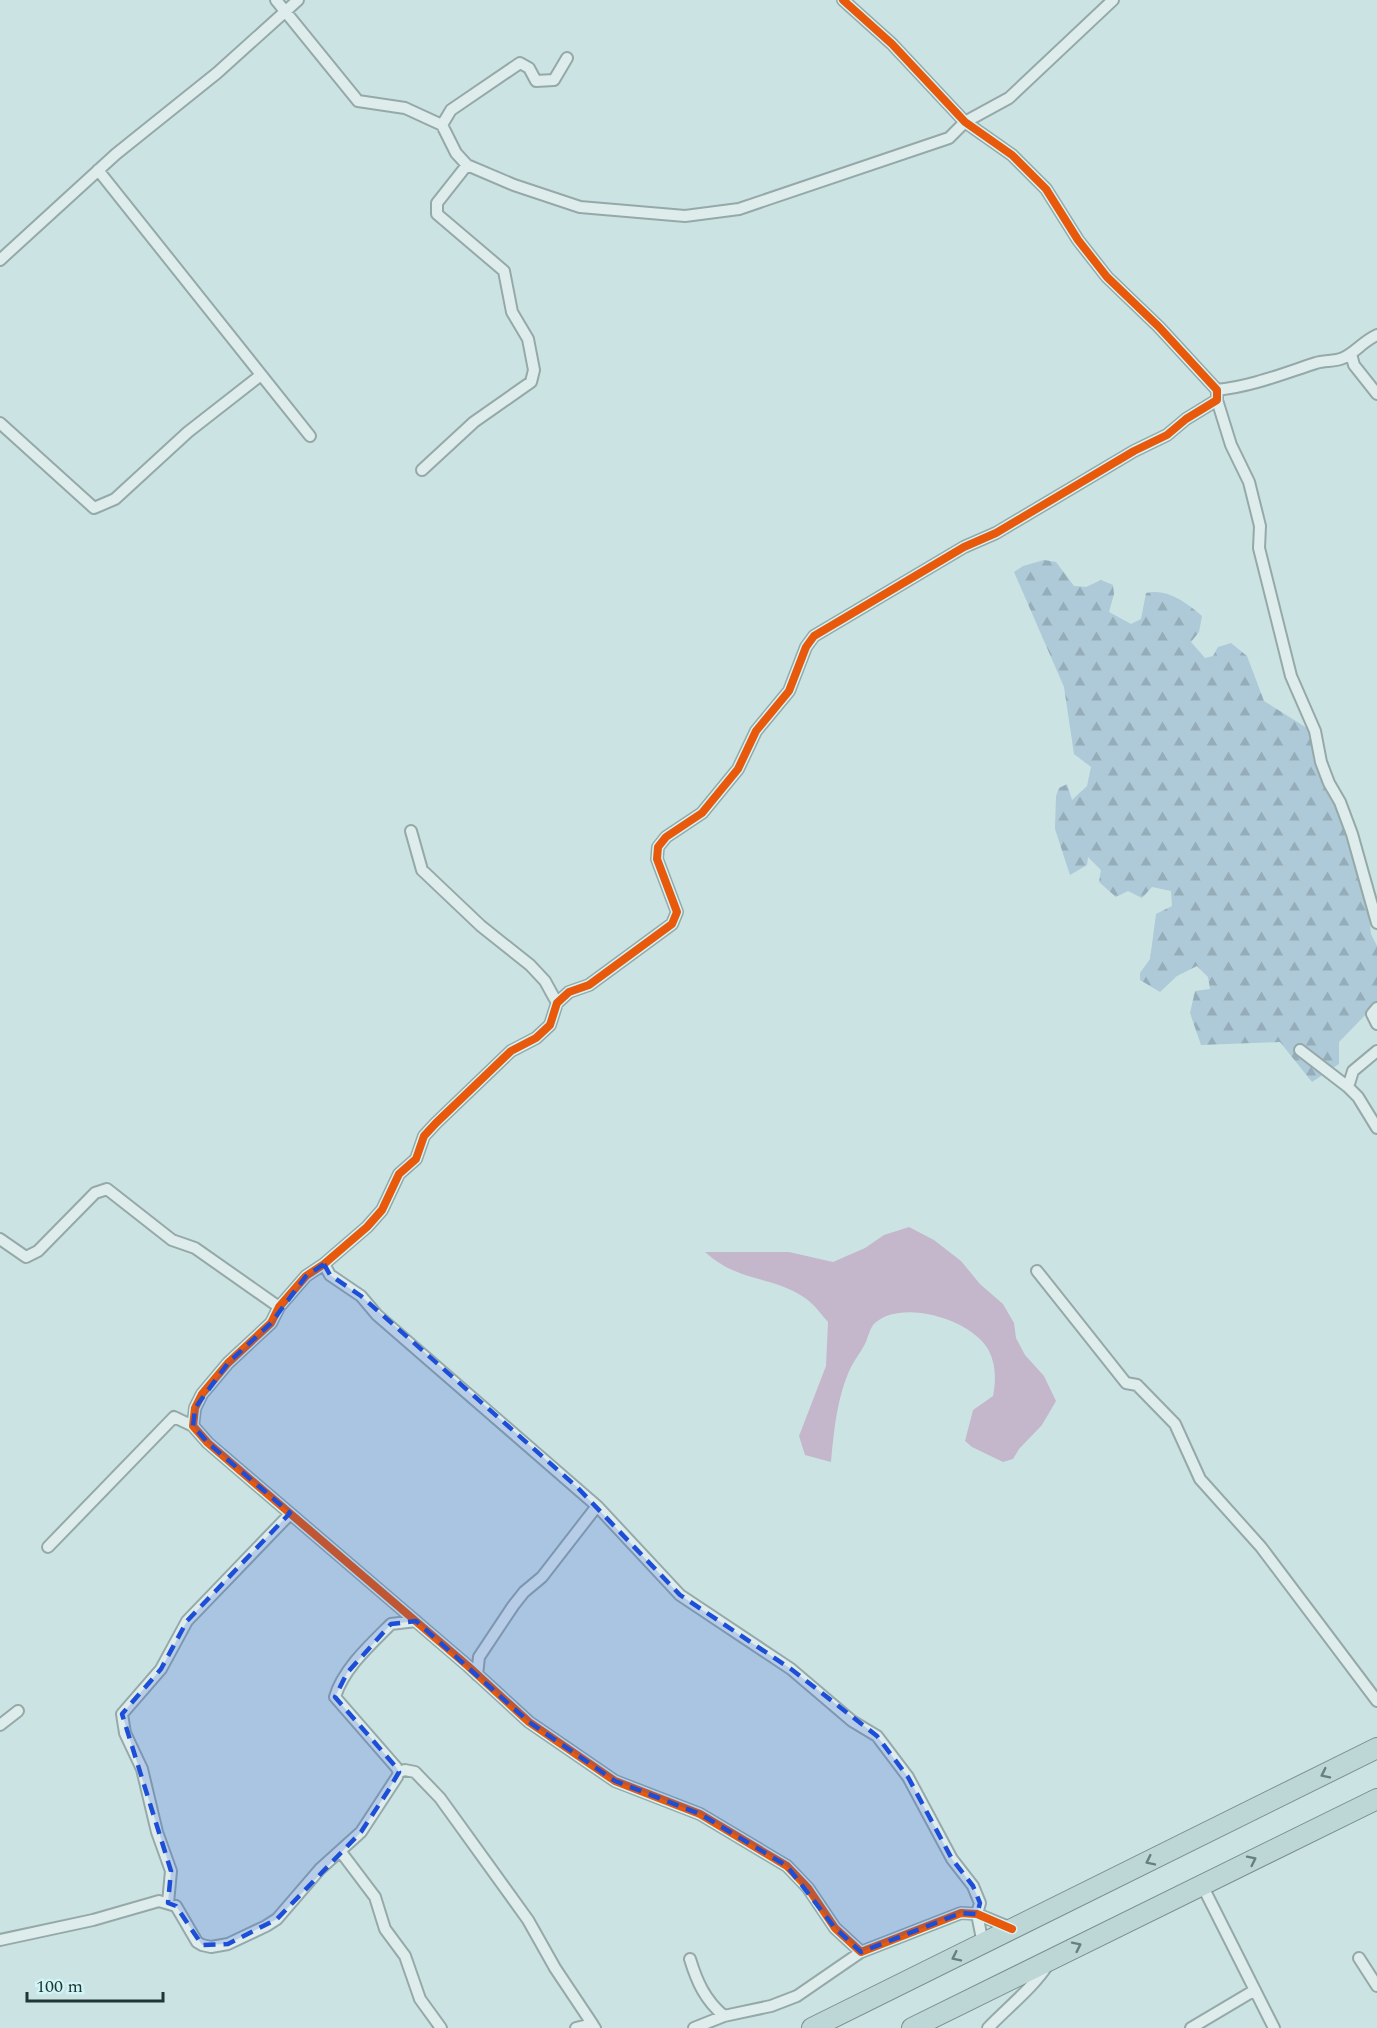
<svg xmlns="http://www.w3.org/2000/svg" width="1377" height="2028" font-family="Spectral,serif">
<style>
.forest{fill:url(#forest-firs)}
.water{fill:#c4b7cb}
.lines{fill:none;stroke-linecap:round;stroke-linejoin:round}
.street-casing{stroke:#95a9a8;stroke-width:14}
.highway-casing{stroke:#7c8e8e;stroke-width:22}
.street{stroke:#deecec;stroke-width:10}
.highway{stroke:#bdd7d6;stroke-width:20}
.cycleway-casing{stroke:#d1f4f6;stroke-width:11}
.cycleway{stroke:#e8590c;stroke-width:8}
.oneway{stroke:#65807d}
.marked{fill:#1d4ed8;fill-opacity:0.2;stroke:#1d4ed8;stroke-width:4.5;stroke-dasharray:12 8;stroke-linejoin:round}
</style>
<defs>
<pattern id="forest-firs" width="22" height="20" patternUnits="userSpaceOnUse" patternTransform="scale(1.5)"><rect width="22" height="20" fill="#aec9d7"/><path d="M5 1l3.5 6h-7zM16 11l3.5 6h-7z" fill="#95adb9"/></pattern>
</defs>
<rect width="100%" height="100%" fill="#cce3e4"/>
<path class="forest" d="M1044,560L1056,562L1074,586L1086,587L1101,580L1113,585L1114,594L1109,612L1131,624L1141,619L1146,593C1167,588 1186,602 1202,616L1199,632L1191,642L1205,658L1213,656L1218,647L1231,643L1247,656L1264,701L1310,730L1340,811L1367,901L1371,934L1377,946V1003L1339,1042V1064L1312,1082L1280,1042L1201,1045L1190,1013L1195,991L1210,989L1208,977L1197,966L1177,976L1160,992L1140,980V973L1150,959L1156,914L1172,906L1171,891L1152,887L1142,898L1128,891L1116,897L1099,882L1101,870L1088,857L1087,865L1070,875L1055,829L1056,796L1059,788L1067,784L1072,800L1087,786L1091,767L1074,754L1064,687L1014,572L1023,566Z"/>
<path class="water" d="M909,1227L934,1240L961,1261L980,1284L1003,1304L1014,1323L1016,1338L1025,1355L1044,1376L1056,1401L1042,1425L1019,1449L1013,1459L1003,1462L972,1447L965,1441L973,1410L993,1396C996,1381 996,1365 989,1351C974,1320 902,1298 875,1323C870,1327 868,1338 865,1344C861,1352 855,1359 851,1367C837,1396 834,1431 831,1462L805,1455L799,1436L826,1366L828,1322C821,1314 814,1304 805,1298C771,1275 739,1283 705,1252H789L833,1262L865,1248L884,1235Z"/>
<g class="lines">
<defs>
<path id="street" d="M276,0L358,101L405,108L442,125L456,153L467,165L514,185L580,207L685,216L739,209L949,138L965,122L1009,98L1113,0
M843,0L892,44L965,122L1012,155L1046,189L1078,240L1107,277L1159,327L1217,390V400L1186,419L1167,435L1134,451L996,533L964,547L814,636L806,647L789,691L756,731L738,769L702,813L666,837L658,847L657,859L677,912L672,924L589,985L569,992L557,1003L550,1025L536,1038L511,1051L436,1123L424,1136L416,1159L399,1174L382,1210L367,1227L324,1264L306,1276L279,1307L271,1323L228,1363L202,1394L195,1408L193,1426L208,1443L468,1666L529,1722L615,1781L700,1814L787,1866L808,1888L835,1928L861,1952L961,1913L977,1914L1011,1928
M442,125L451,110L520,63L529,68L536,81L554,80L567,58
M98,170L310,436
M0,260L116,154L217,73L298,0
M1351,354L1354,365L1377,394
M1217,390C1253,386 1282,374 1316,363C1324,360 1335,362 1343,358C1356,352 1362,342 1377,335
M1217,400L1231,445L1249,482L1260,526L1259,548L1291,676L1315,731L1321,762L1329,783L1340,802L1352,834L1377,923
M0,423L94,508L115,499L188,432L261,375
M422,470L474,422L531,382L534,370L528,339L512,312L504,271L437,214V203L467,165
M411,831L422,870L481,926L530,965L545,981L557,1003
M1377,1008L1372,1014L1377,1024
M1300,1050L1348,1087L1358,1097L1377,1128
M1348,1087L1353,1071L1377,1051
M0,1239L26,1257L38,1251L95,1193L107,1189L172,1240L195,1248L279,1307
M324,1264L330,1275L361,1296L377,1315L597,1506L542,1577L524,1592L513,1606L479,1657L477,1675
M1037,1271L1126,1383L1137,1385L1175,1424L1200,1479L1261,1547L1377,1701
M597,1506L680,1595L791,1669L852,1721L877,1736L908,1777L952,1859L973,1886L980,1903L977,1914L983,1944
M48,1547L174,1417L193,1426
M0,1725L18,1711
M399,1772L405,1770L415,1772L440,1798L528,1920L555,1968L593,2025
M341,1852L375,1897L385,1929L405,1956L420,1999L441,2028
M1202,1885L1274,2028
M168,1903L171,1871L157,1832L142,1769L125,1733L122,1714L161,1669L187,1621L290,1514
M0,1940L93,1920L159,1901L176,1906L197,1942L202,1945L211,1947L228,1944L266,1926L277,1919L320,1869L361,1832L397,1777L399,1772L396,1767L335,1697C343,1669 371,1644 391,1624L416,1621
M1359,1958L1377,1986
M690,1959C697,1982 705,2000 724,2016
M576,2028L588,2025L595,2028
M694,2028L724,2016L771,2006L797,1996L861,1952
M988,2028C1009,2006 1033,1988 1049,1963
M1191,2028L1255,1990"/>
<path id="highway" d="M812,2028L1377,1748
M912,2028L1377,1799"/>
</defs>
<use href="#street" class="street-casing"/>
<use href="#highway" class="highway-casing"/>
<use href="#street" class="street"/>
<use href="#highway" class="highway"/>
<defs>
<path id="cycleway" d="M843,0L892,44L965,122L1012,155L1046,189L1078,240L1107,277L1159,327L1217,390V400L1186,419L1167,435L1134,451L996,533L964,547L814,636L806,647L789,691L756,731L738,769L702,813L666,837L658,847L657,859L677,912L672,924L589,985L569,992L557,1003L550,1025L536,1038L511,1051L436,1123L424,1136L416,1159L399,1174L382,1210L367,1227L324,1264L306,1276L279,1307L271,1323L228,1363L202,1394L195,1408L193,1426L208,1443L468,1666L529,1722L615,1781L700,1814L787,1866L808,1888L835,1928L861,1952L961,1913L977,1914L1012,1929"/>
</defs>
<use href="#cycleway" class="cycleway-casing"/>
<use href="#cycleway" class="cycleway"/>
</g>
<defs><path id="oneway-chevron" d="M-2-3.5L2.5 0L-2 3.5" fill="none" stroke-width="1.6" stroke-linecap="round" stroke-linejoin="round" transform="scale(1.5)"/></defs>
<g class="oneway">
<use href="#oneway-chevron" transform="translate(1325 1774) rotate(154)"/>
<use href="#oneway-chevron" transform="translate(1252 1860) rotate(-26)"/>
<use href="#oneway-chevron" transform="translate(1150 1861) rotate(154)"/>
<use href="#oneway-chevron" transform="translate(1077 1946) rotate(-26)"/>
<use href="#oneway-chevron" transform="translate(956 1957) rotate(154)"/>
</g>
<path class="marked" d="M324,1264L330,1275L361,1296L577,1487L680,1595L791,1669L877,1736L908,1777L952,1859L973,1886L980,1903L977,1914L961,1913L861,1952L835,1928L787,1866L700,1814L615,1781L529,1722L416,1621L391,1624L347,1673L335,1697L396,1767L399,1772L388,1791L361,1832L277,1919L228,1944L202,1945L176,1906L168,1903L171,1871L122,1714L161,1669L187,1621L290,1513L208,1443L193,1426L195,1408L228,1363L271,1323L306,1276Z"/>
<path d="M27 1992v9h136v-9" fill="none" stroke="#1d3834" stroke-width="3"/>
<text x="36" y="1992" font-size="18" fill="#1d3834" stroke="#d1f4f6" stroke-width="4.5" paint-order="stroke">100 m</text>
</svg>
